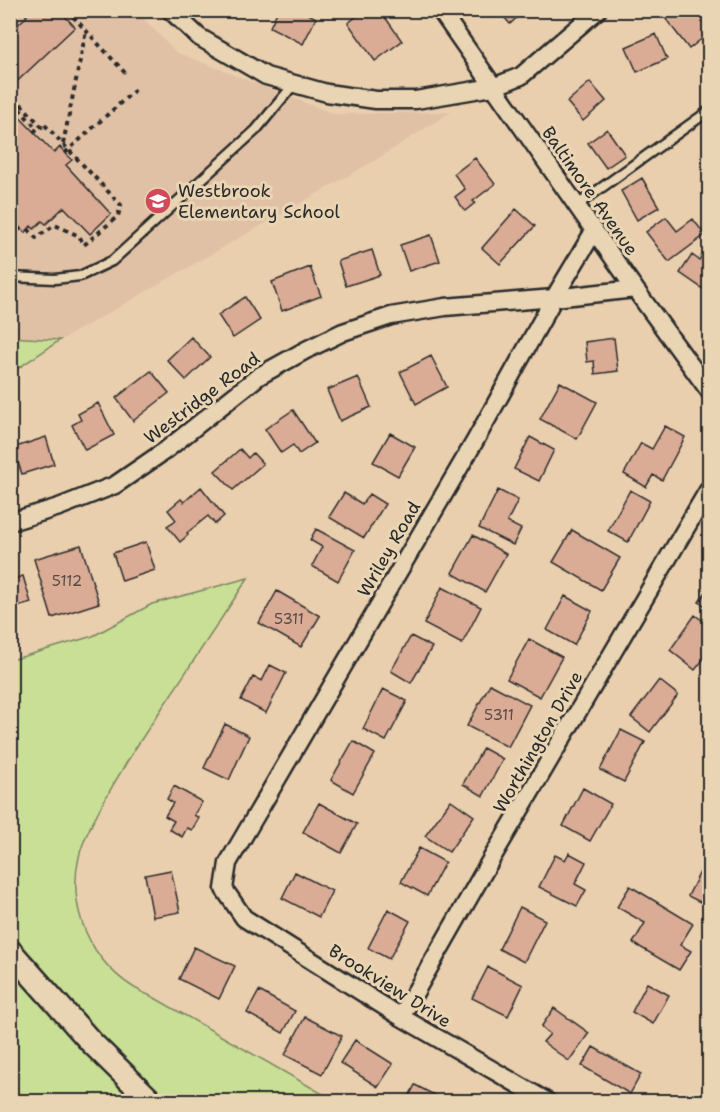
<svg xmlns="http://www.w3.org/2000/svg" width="720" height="1112" font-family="'Shantell Sans',sans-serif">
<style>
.built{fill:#e1c1a5}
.green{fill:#c8df95;stroke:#7a8560;stroke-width:1.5}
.building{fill:#daab95;stroke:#2b2b2b;stroke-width:1.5}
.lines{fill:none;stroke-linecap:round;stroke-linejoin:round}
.service-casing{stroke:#2b2b2b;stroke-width:13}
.minor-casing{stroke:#2b2b2b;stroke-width:21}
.secondary-casing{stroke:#2b2b2b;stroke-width:27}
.path{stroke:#2b2b2b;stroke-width:4;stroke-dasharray:4.5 4.5;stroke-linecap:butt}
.service{stroke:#e9d5b3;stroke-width:8}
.minor{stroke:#e9d5b3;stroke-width:16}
.secondary{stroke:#e9d5b3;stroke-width:22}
.labels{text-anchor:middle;stroke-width:6;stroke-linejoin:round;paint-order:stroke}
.number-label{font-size:15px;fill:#574b46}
.poi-label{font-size:18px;fill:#2b2b2b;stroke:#e9d5b3;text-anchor:start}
.street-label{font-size:18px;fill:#2b2b2b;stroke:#e9d5b3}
</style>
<rect width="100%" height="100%" fill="#eacfaf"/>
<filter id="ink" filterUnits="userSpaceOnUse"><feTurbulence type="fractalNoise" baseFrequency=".0167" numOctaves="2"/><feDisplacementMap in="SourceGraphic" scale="12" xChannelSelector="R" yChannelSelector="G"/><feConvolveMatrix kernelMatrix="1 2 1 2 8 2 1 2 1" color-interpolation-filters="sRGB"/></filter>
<g filter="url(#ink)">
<path class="built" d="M11,11H136L176,52L334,114L451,112L374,161L11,369Z"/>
<path class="green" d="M11,337L60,340L11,373Z
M248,578C215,628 183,677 150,726C132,753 116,779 100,808C92,824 83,839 79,857C65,915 98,976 153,997L335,1101L11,1102V660L93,636L152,604Z"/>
<path class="building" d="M21,10H59L75,27L10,88V32L27,16Z
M278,10H301L316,18L303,44L270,27Z
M365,10H380L402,41L375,61L348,23Z
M498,10H525L510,24Z
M677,10H707L710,14V32L689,49L666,19Z
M656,34L667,59L637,72L626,47Z
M590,82L606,101L583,121L567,102Z
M10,107L54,153L60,147L72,160L66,165L111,214L90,234L64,207L46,224L42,221L34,229L31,226L25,233L10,217Z
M607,129L625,155L606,168L588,143Z
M475,158L495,184L473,201L475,203L465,211L455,197L465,189L454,174Z
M642,178L659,207L637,220L621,191Z
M516,209L535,226L500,264L482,248Z
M666,217L677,231L693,219L705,235L669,262L646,232Z
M431,235L440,261L409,271L400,245Z
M707,248L710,249L709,293L680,273L692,255L699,260Z
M372,250L380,275L346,286L338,261Z
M310,267L321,296L282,311L272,282Z
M245,297L260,320L233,338L218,315Z
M191,337L210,357L186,380L167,360Z
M614,338L618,371L595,374L594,361L587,362L585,342Z
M431,356L447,387L416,404L400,372Z
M151,371L169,393L133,421L116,398Z
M358,377L371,407L340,421L327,390Z
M560,382L597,402L577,439L540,419Z
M98,403L114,435L85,450L72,425L81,420L78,414Z
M293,410L315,443L299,454L293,445L281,453L265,429Z
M665,426L685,437L662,480L653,475L646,487L624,474L641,443L652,449Z
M390,433L415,447L398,476L373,462Z
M46,437L54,464L22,474L13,448Z
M530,437L554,450L539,481L514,469Z
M240,449L248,458L253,453L263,464L233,490L215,471Z
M201,487L224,516L215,524L208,516L187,533L188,535L180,542L167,526L176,520L168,510L181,499L184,502Z
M498,490L518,500L507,522L521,529L513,545L479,528Z
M630,490L650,501L628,542L608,531Z
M344,493L362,504L369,494L385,504L364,538L329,517Z
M316,529L355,550L338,581L312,566L322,547L310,540Z
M572,530L620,558L601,590L553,562Z
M473,535L506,554L485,592L452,573Z
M146,542L155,570L122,581L113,553Z
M81,545L99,603L52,618L34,559Z
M23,576L31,603L10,609V580Z
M710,585V609L699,602Z
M442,587L481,607L462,644L424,624Z
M277,591L320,616L301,647L259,623Z
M565,596L592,611L574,645L547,630Z
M695,615L710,626V651L695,670L670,650Z
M411,636L432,647L411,683L391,671Z
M529,639L562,657L540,697L507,679Z
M270,665L286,673L266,713L241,700L253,677L262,681Z
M659,680L678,695L650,732L631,717Z
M490,684L530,705L508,747L467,726Z
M383,689L407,701L386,741L363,729Z
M225,724L249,736L229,780L204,768Z
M621,730L645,742L624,782L600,770Z
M353,741L375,754L353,793L331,780Z
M483,748L503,759L483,796L463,784Z
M174,786L202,802L194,815L199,818L192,830L187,828L182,837L169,829L174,821L165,816L173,803L167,799Z
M583,788L611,804L590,841L563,826Z
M451,800L474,816L449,852L425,836Z
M319,803L357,824L341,853L303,832Z
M419,848L445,862L427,896L401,882Z
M569,853L586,862L575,884L586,890L577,906L539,887L555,855L565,860Z
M708,856H710V907L688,896Z
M171,870L180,912L153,917L145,875Z
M295,872L332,891L319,917L282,898Z
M630,886L693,924L680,945L691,951L679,970L633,943L645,923L617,907Z
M520,907L545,920L524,962L499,949Z
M388,909L410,921L389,959L368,948Z
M194,947L235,966L219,999L179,979Z
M488,967L523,985L508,1016L472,998Z
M647,983L669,995L653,1024L632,1012Z
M259,991L295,1011L283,1033L247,1013Z
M554,1008L589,1033L569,1061L543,1042L550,1034L541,1027Z
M305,1017L342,1036L322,1074L285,1055Z
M355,1040L393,1064L378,1087L340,1063Z
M593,1047L641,1074L630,1094L582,1066Z
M415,1085L444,1100L443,1102H406Z"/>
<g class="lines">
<defs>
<path id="service" d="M576,206L710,110
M10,277L55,279L80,276L112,261L256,130L294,84"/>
<path id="minor" d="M170,10L199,37L266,76L327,93L376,100H416L493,87L521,76L598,10
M440,10L635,289L710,392
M10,522L59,507L115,485L166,450L259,376L306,350L343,332L391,316L445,307L554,298L635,289
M401,1017L486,868L710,487
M548,1102L401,1017L244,918L224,889L228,863L475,441L554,298L594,231"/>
<path id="secondary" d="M10,951L91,1042L152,1102"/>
</defs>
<use href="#service" class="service-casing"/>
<use href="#minor" class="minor-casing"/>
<use href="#secondary" class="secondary-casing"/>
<path class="path" d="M67,10L128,76
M63,144L86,31
M65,153L137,88
M28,229L36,238L55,225L79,236L84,245L118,216L121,205L44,124L42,127L19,102L15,104L37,129L34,132
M10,237L21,228"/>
<use href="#service" class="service"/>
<use href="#minor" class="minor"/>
<use href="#secondary" class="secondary"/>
</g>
</g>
<defs>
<symbol id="school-disc" viewBox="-11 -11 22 22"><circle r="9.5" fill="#d1495b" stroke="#e9d5b3"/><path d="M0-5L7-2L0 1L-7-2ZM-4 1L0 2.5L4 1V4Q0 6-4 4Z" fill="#fff"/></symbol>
</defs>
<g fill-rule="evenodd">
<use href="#school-disc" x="143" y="186" width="30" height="30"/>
</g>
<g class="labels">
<g class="number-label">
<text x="67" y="586">5112</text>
<text x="289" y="624">5311</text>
<text x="499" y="720">5311</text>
</g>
<g class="poi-label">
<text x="178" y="197">Westbrook<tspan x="178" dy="21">Elementary School</tspan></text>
</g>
<g class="street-label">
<text transform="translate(590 191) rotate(55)" y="6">Baltimore Avenue</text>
<text transform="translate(202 398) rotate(-37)" y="6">Westridge Road</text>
<text transform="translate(389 549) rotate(-60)" y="6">Wriley Road</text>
<text transform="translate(538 742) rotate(-60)" y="6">Worthington Drive</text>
<text transform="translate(390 986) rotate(32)" y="6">Brookview Drive</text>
</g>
</g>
<rect width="720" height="1112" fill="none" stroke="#e9d5b3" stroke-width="36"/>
<rect x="18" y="18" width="684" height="1076" fill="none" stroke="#2b2b2b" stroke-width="2" filter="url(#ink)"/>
</svg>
